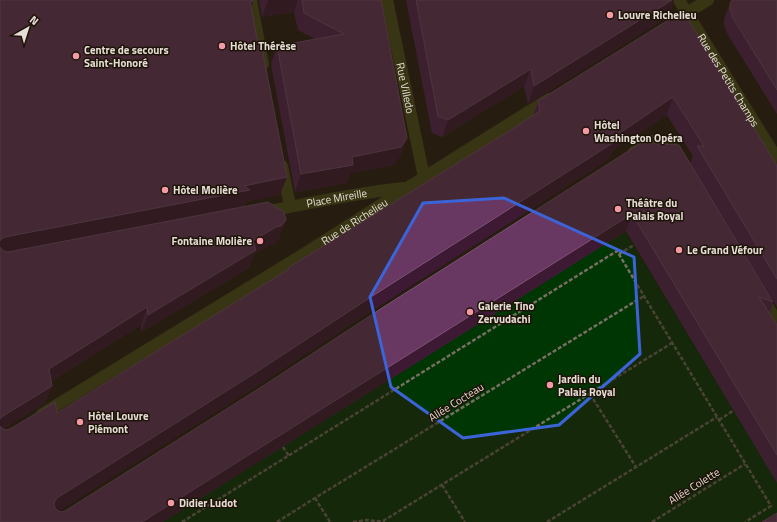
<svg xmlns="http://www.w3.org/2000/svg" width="777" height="522" font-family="'Titillium Web',sans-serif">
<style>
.green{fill:#003603}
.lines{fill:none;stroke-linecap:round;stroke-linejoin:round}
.path{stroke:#786f64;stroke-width:2.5;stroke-dasharray:4 2;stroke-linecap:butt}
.minor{stroke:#4f521a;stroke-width:12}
.wall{fill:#592456}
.shaded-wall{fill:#3e1934}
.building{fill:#683863;stroke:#7c5275}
.marked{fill:none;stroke:#3b64d8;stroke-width:3;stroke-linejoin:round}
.poi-dot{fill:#f49aa5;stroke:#1d1307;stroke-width:1.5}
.labels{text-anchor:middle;stroke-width:3;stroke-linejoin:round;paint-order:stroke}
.poi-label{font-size:11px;font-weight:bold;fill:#e6ded6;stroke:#1d1307;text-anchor:start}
.street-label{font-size:11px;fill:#e6ded6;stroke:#1d1307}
</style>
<rect width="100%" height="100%" fill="#271d10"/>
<path class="green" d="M625,231L777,483V522H163Z"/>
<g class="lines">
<path class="path" d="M619,254L634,245
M590,394L636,467
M719,420L734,410
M283,447L289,456
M442,485L465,522
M315,498L330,522
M383,521L672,343
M182,522L617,251L644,296L771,506L745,522
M277,522L315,498L644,296
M353,522L367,520L385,522
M547,522L717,417
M652,522L745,464"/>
<g class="minor">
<path d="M251,0L263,64"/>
<path id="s1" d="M387,0L424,177"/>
<path id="s2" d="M679,0L777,159"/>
<path d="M672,22L708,0"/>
<path d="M634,152L651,141H662L670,144L678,158"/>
<path d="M282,166L290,206"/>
<path id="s3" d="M264,212C310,203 356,193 403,188"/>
<path d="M762,297L777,322"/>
<path id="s4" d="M42,414L299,257L407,188L549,99"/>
</g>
</g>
<path class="wall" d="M0,0L253,1L251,8L280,195L245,202L244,206L286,220L279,238L275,244L270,245L254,254L249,268L141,332V325L51,381L52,386L45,403L3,429L6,430L57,413L288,270V268L514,128L533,116L538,101L683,11L777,166V307L690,164L693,156L667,115L612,151L609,159L368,313L249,391L58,511L62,512L65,511L263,386L641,143L773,302L770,313L777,325V483L626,231L163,522H0Z
M259,0H381L407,138L400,156L394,165L350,173L347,183L295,192L271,64L277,46L315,39L298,30L294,12L262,17Z
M406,0H674L669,16L528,104L524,86L442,137L432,133Z
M777,0V114L727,33L724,24V19L730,4Z"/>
<path class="shaded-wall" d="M268,0H298L294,12L262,17Z
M667,0H674L669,16L528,104L534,86Z
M253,1L247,19L250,2Z
M531,69L524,86L442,137L448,120Z
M673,97L667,115L612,151L609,159L368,313L249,391L51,516L55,501L57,498L608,141Z
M407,138L400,156L394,165L350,173L347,183L295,192L301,174Z
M287,177L280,195L245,202L243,207L0,254V241L1,239L5,237Z
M632,214L626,231L163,522H142Z
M286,220L279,238L275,244L270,245L254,254L249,268L141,332L148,315L253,241Z
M147,307L141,325L42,386L49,369Z
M52,386L45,403L0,431V419L3,416Z"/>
<path class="building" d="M0,0H253V1L250,2L259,49L262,48L287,177L244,186L250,190L5,237L1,239L0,241Z
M302,0H381L407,138L401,147L352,157L353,165L301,174L277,46L344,34L304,13Z
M416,0H672L534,86L531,69L448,120L438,116Z
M732,0H777V90L733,18L730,9V4Z
M683,11L777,166V279L697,146H704L673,97L608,141H616L374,295L255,373L57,498L55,501L54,504L55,508L58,511L62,512L65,511L263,386L382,308L641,143L679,145L773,302L759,297L777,325V455L632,214L142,522H0V426L3,429L6,430L10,429L55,402L57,413L289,269L288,268L514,128L540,111L538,101Z
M268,202L284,212L286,220L281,226L276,227L253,241L256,250L148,315L147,307L49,369L52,386L3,416L0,419V247L1,249L4,251L8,252Z
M777,513V522H762Z"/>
<path d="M0 0H777V522H0ZM504,198L634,257L640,354L559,425L463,438L391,387L370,297L423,203Z" fill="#271d10" fill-opacity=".55" fill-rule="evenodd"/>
<path class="marked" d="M504,198L634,257L640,354L559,425L463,438L391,387L370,297L423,203Z"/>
<g class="poi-dot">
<circle cx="610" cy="15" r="4"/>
<circle cx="222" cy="46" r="4"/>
<circle cx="76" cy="56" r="4"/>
<circle cx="586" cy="131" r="4"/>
<circle cx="165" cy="190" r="4"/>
<circle cx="618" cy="209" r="4"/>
<circle cx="260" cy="241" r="4"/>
<circle cx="679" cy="250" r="4"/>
<circle cx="470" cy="312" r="4"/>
<circle cx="550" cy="385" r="4"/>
<circle cx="80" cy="422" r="4"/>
<circle cx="171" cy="503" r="4"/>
</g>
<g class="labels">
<g class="poi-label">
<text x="618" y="19">Louvre Richelieu</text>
<text x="230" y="50">Hôtel Thérèse</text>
<text x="84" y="54">Centre de secours<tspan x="84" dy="13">Saint-Honoré</tspan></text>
<text x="594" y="129">Hôtel<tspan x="594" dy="13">Washington Opéra</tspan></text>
<text x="173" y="194">Hôtel Molière</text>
<text x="626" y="207">Théâtre du<tspan x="626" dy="13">Palais Royal</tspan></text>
<text x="252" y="245" text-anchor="end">Fontaine Molière</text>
<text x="687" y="254">Le Grand Véfour</text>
<text x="478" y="310">Galerie Tino<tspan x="478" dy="13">Zervudachi</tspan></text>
<text x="558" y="383">Jardin du<tspan x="558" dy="13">Palais Royal</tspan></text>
<text x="88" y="420">Hôtel Louvre<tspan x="88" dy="13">Piémont</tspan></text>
<text x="179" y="507">Didier Ludot</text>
</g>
<g class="street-label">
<text dy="4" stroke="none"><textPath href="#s2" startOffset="94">Rue des Petits Champs</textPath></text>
<text dy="4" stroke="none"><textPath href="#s1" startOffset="90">Rue Villedo</textPath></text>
<text dy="4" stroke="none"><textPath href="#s3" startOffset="74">Place Mireille</textPath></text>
<text dy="4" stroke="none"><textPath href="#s4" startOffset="367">Rue de Richelieu</textPath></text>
<text transform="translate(456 402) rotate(-32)" y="4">Allée Cocteau</text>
<text transform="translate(694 486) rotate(-32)" y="4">Allée Colette</text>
</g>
</g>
<g transform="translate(28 28) rotate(39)" stroke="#1d1307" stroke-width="3" paint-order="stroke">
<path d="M0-3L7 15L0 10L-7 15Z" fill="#e6ded6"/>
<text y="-6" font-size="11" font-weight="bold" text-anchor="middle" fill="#e6ded6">N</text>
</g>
</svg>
